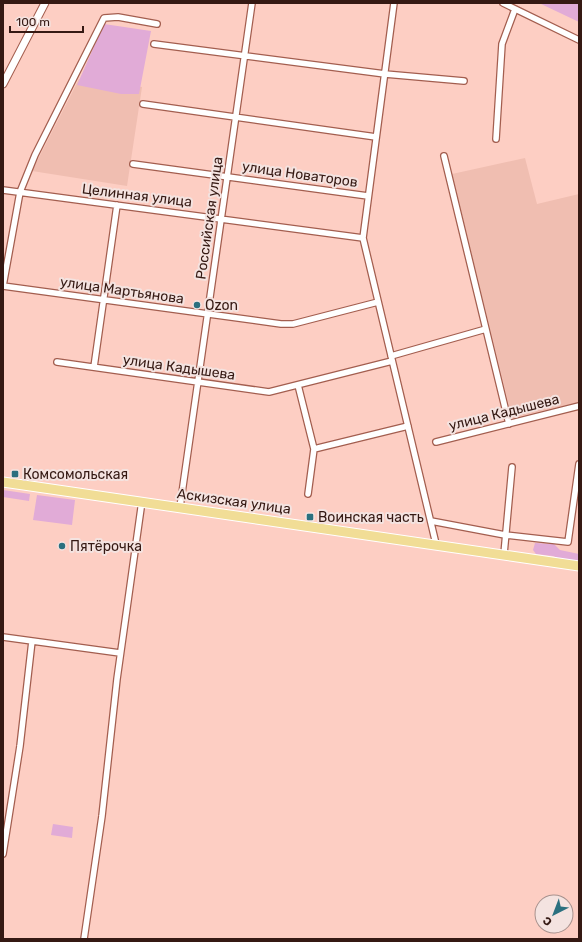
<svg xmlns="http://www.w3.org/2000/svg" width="582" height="942" font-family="Rubik,sans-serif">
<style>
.built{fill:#f0beb1}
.green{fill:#e1abd7}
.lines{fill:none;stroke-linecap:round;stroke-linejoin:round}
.minor-casing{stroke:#a35e4f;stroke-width:8}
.tertiary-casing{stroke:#a35e4f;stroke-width:9}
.primary-casing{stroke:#fff;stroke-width:11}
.minor{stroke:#fff;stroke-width:5.5}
.tertiary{stroke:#fff;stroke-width:7}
.primary{stroke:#f1dd96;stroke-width:9}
.poi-dot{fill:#2b707f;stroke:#f4e3e0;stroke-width:1.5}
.labels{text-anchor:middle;stroke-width:4;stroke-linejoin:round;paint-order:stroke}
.street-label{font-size:14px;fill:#351913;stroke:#f4e3e0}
.poi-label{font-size:14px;fill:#351913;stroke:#f4e3e0;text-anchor:start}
</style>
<rect width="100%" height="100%" fill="#fdcec3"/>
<path class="built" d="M79,79L142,87L127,186L32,171Z
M525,158L537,204L579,194V402L512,418L452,174Z"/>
<path class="green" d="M539,3H579V22Z
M104,24L151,31L139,94H121L77,85Z
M3,490L30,494L29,501L3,497Z
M37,495L75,500L72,525L33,520Z
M535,543L554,544L560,550L579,554V561H564L553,556L536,554L533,550Z
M53,824L73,827L72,838L51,835Z"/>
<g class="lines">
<defs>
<path id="minor" d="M394,3L363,238L436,544
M503,3L579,40
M154,44L385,74L464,81
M143,104L376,137
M496,139L502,44L515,9
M444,156L509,424
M133,164L368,196
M3,190L363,238
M3,286L281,324H293L378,302
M3,286L20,192L35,155L104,18L118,17L157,24
M391,356L486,329
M57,362L269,392L392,361
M94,367L117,205
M298,385L314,449L308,494
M436,442L579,406
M314,449L408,426
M180,507L252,3
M431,521L505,535L568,542L579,464
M504,554L512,467
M3,637L120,653
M3,854L20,746L32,641
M84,939L102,816L117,679L142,501"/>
<path id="tertiary" d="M3,84L45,3"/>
<path id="primary" d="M3,482L579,566"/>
</defs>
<use href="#minor" class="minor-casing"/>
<use href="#tertiary" class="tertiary-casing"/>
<use href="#primary" class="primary-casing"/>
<use href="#minor" class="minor"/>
<use href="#tertiary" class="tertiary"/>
<use href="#primary" class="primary"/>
</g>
<g class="poi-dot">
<circle cx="197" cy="305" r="4"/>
<rect x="11" y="470" width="8" height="8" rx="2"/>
<rect x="306" y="513" width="8" height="8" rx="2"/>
<circle cx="62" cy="546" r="4"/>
</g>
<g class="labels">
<g class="street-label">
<text transform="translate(300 174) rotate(8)" y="5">улица Новаторов</text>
<text transform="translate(137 195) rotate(7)" y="5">Целинная улица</text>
<text transform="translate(209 218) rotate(-82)" y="5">Российская улица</text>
<text transform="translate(122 290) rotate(8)" y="5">улица Мартьянова</text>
<text transform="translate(179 367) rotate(8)" y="5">улица Кадышева</text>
<text transform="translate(504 412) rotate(-14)" y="5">улица Кадышева</text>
<text transform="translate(234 501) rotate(8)" y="5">Аскизская улица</text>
</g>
<g class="poi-label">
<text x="205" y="310">Ozon</text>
<text x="23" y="479">Комсомольская</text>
<text x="318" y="522">Воинская часть</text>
<text x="70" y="551">Пятёрочка</text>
</g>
</g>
<rect width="582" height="942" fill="none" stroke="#351913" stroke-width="8"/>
<g transform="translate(554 914) rotate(222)"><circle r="19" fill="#f4e3e0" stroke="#a8928e"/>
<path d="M0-3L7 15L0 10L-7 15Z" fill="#2b707f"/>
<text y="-6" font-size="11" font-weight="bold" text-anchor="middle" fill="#351913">С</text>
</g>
<path d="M10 26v6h73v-6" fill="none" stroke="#351913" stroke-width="2"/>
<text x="16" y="26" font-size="12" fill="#351913" stroke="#f4e3e0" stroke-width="3" paint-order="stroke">100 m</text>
</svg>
